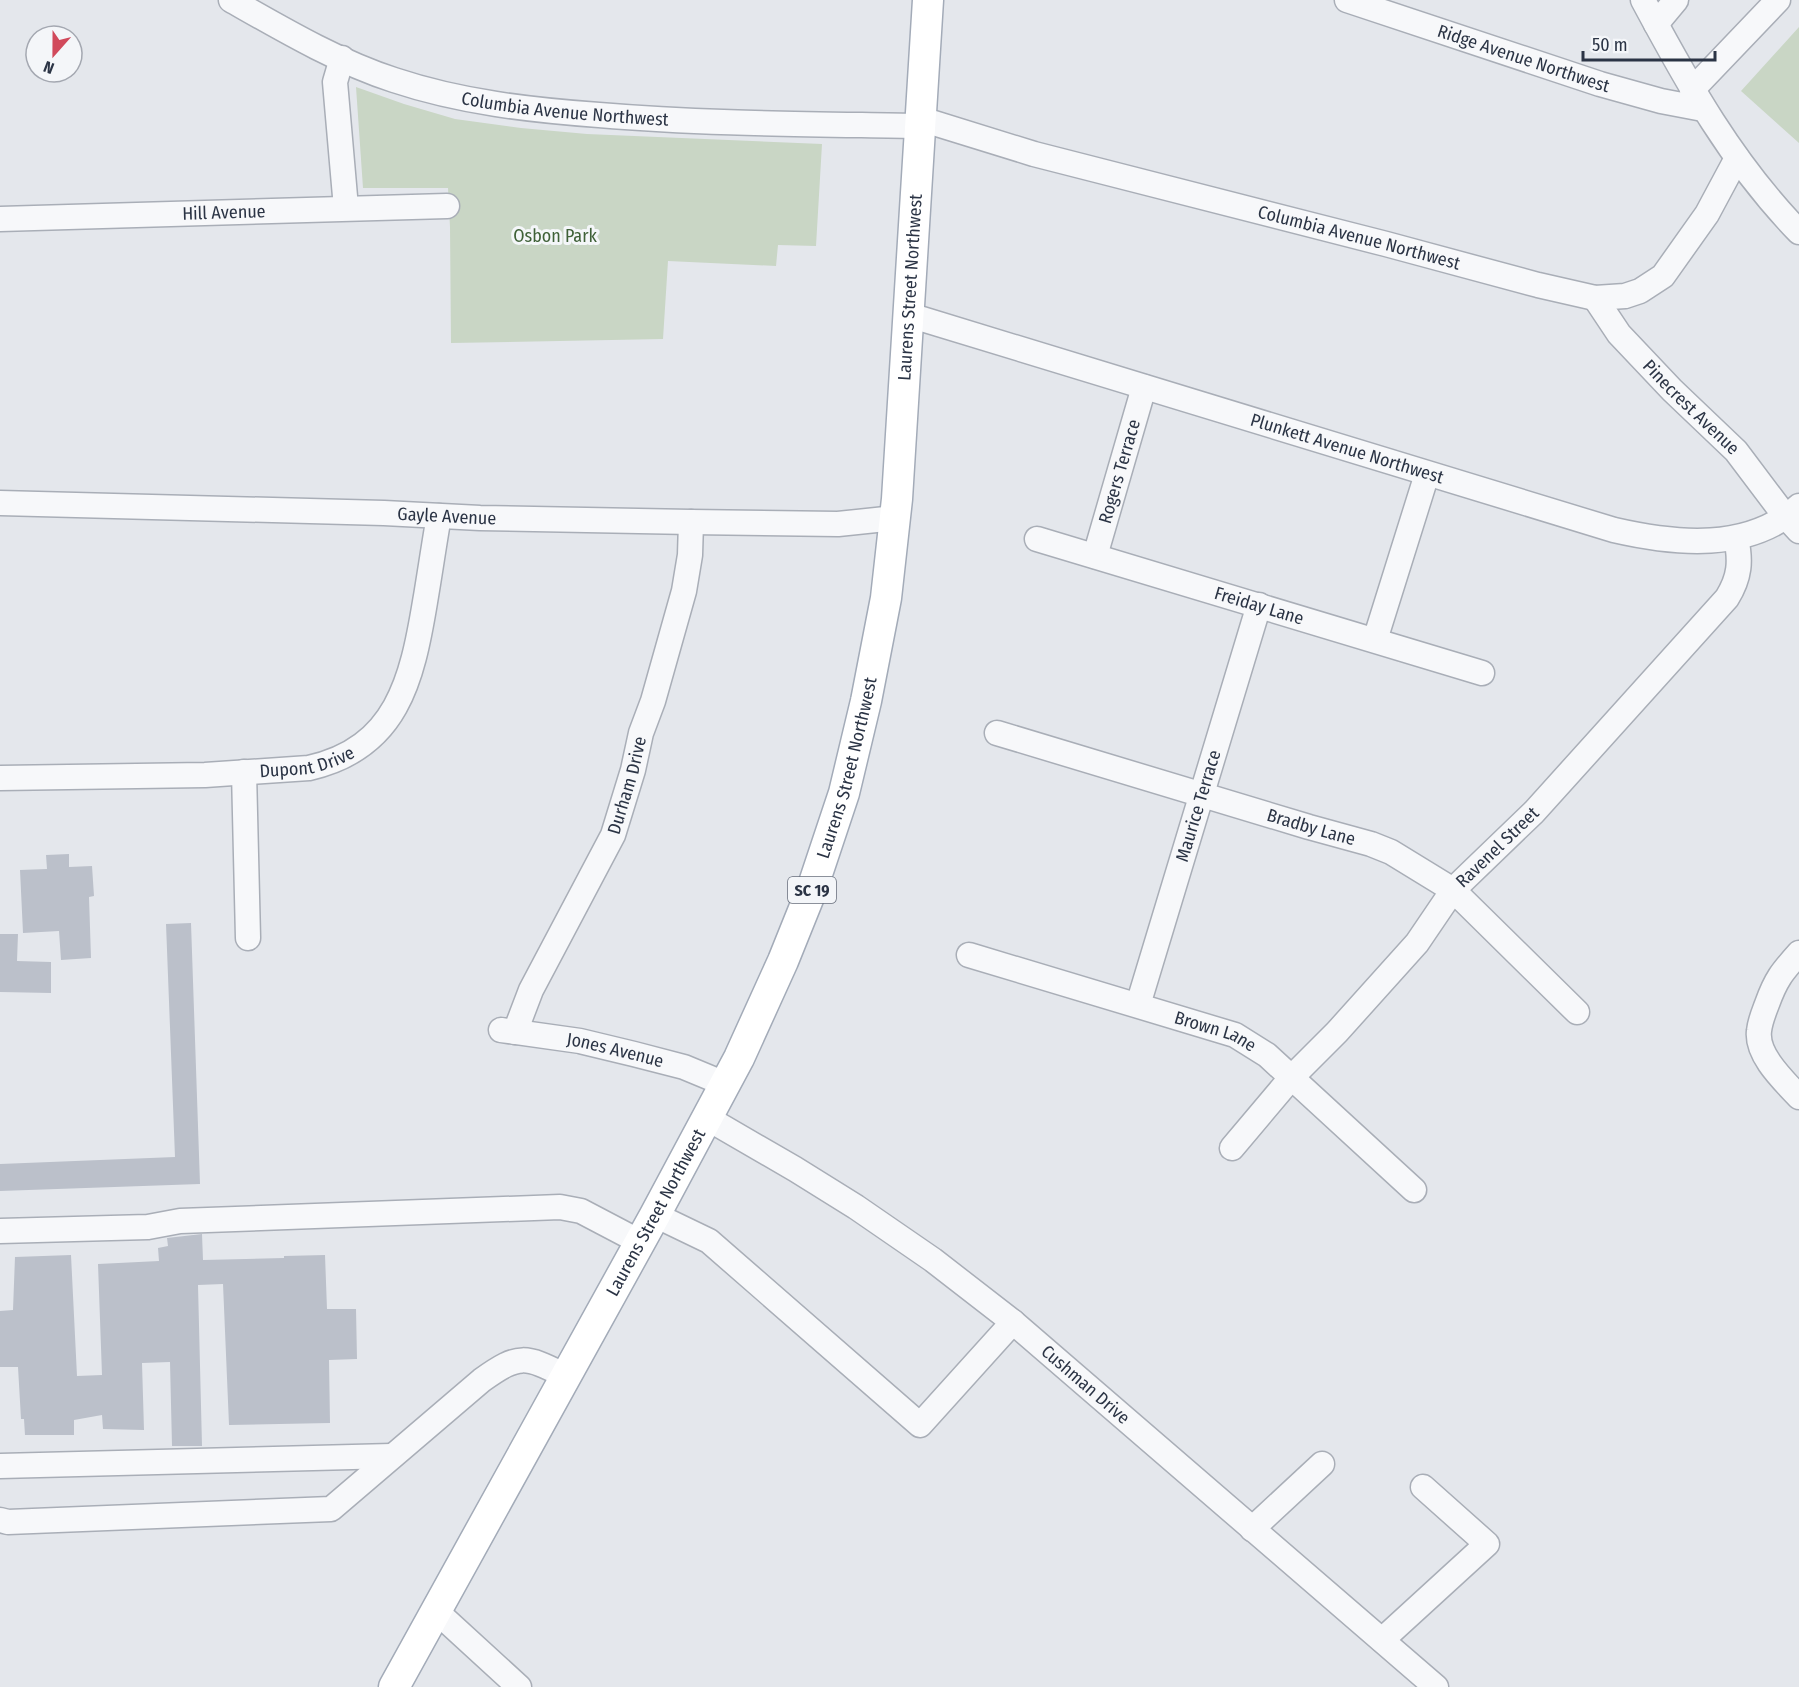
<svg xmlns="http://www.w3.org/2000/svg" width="1799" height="1687" font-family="'Fira Sans Condensed',sans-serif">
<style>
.green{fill:#c9d6c5}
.building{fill:#bbc0ca}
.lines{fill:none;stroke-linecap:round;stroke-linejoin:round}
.minor-casing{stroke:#a9aeb7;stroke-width:27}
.major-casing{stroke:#a3abb8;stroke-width:33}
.minor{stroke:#f7f8fa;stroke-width:24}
.major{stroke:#fff;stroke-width:30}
.labels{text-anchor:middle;stroke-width:6;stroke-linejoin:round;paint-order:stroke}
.shield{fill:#f4f6f9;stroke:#676e7b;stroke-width:1.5}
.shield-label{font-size:16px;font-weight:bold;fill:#2b3445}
.street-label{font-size:18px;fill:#2b3445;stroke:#f4f6f9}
.park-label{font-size:18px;fill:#3f6138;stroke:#f4f6f9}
</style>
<rect width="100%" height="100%" fill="#e4e7ec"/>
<path class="green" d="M1799,27V143L1741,91Z
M356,87L404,104L455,119L521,128L587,134L822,144L816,246L778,245L776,266L668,261L663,339L451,343L450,227L448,188H363Z"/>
<path class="building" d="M69,854V867L92,866L94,896L89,897L91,958L61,960L59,931L23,933L20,870L47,869L46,855Z
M191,923L200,1184L0,1191V1164L175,1157L166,924Z
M0,934H18L17,961L51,962V993L0,992Z
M202,1234L203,1260L284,1258V1256L325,1255L327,1309H356L357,1359L329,1360L330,1423L229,1425L223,1284L198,1285L202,1446H172L170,1362L142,1363L144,1430L103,1429L102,1415L74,1420V1435H25L24,1419H21L18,1367H0V1311L13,1310L15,1257L71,1255L77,1376L102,1375L98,1264L159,1261L158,1248L168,1246L167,1238Z"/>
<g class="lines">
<defs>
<g id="minor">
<path id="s1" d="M231,0C282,29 338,62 394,80C460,102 530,110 599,115C706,124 813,124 920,126"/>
<path id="s2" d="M1347,0L1600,84L1661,101L1703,109"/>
<path d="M1643,0C1688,84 1732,163 1799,232"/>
<path d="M1656,24L1676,0"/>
<path d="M342,58L335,82L346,208"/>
<path d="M1692,90L1778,0"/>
<path id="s3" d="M921,119L1034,154L1386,244L1538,285L1595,298L1625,296L1640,291L1663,276L1707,214L1737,158"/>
<path id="s4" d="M0,219L447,206"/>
<path id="s5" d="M1595,298L1619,334L1672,390L1736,451L1785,516L1799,531"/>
<path id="s6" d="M909,315L1614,530C1675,544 1749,552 1799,506"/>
<path id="s7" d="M0,503L384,513L480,518L691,522L838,524L895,518"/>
<path id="s8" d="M1037,539L1482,673"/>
<path id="s9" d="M1095,556L1144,387"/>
<path d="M1375,640L1427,474"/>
<path id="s10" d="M997,733L1309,827L1371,844L1391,852L1453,890L1577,1012"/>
<path d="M244,772L248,938"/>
<path id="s11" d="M0,778L205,775L309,768C397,748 412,680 425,602C430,573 434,544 439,516"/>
<path d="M1799,953C1782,972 1776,979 1767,1004C1764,1012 1760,1021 1759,1031C1756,1055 1784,1081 1799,1097"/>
<path id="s12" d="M969,955L1235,1035L1267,1055L1414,1190"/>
<path id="s13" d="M1138,1005L1259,605"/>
<path id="s14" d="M501,1030L580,1041L634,1054L684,1067L725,1084"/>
<path id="s15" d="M515,1032L531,990L613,835L633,770L641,733L653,701L684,591L690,555L691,522"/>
<path id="s16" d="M707,1118L795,1169L856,1207L933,1260L1013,1322L1436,1687"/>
<path id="s17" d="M1232,1148L1291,1078L1337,1032L1417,943L1453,890L1534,812L1727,598C1740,577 1741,561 1736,538"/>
<path d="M655,1215L709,1241L920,1425L1013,1322"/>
<path d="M0,1231L148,1227L180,1221L560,1207L581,1211L640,1242"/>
<path d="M0,1466L392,1456"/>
<path d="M0,1520L8,1522L331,1509L482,1380C520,1353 525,1356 566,1376"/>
<path d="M1252,1529L1322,1464"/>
<path d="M436,1611L519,1687"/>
<path d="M1382,1640L1487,1544L1423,1487"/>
</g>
<g id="major">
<path id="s18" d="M394,1687L655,1215L739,1058L783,961L812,889L844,793L866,701L886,598L897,499L928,0"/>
</g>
</defs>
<use href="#minor" class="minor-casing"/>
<use href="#major" class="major-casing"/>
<use href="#minor" class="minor"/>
<use href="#major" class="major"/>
</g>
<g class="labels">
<rect class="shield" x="788" y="877" width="48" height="26" rx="4.5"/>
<g class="shield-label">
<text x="812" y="896">SC 19</text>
</g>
<g class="street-label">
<text dy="6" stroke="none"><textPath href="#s2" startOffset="186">Ridge Avenue Northwest</textPath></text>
<text dy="6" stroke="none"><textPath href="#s1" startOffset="356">Columbia Avenue Northwest</textPath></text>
<text dy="6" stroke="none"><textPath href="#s4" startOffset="224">Hill Avenue</textPath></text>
<text dy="6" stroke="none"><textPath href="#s3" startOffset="454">Columbia Avenue Northwest</textPath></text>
<text dy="6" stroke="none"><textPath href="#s18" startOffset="1514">Laurens Street Northwest</textPath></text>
<text dy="6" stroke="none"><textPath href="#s5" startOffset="146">Pinecrest Avenue</textPath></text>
<text dy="6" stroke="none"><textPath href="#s6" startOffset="458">Plunkett Avenue Northwest</textPath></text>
<text dy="6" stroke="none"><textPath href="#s9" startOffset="88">Rogers Terrace</textPath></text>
<text dy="6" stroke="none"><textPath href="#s7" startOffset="447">Gayle Avenue</textPath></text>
<text dy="6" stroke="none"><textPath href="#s8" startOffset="232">Freiday Lane</textPath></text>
<text dy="6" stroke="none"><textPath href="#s11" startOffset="308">Dupont Drive</textPath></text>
<text dy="6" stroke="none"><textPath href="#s18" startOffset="1028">Laurens Street Northwest</textPath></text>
<text dy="6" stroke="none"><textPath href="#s15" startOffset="272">Durham Drive</textPath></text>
<text dy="6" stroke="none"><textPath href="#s13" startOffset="208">Maurice Terrace</textPath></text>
<text dy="6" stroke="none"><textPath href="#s10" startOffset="328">Bradby Lane</textPath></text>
<text dy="6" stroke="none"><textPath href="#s17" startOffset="402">Ravenel Street</textPath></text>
<text dy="6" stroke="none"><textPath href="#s12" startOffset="258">Brown Lane</textPath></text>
<text dy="6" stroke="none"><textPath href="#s14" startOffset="116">Jones Avenue</textPath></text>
<text dy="6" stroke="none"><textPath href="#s18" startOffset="542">Laurens Street Northwest</textPath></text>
<text dy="6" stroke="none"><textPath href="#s16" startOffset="464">Cushman Drive</textPath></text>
</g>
<g class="park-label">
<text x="555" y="242">Osbon Park</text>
</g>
</g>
<g transform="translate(54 54) rotate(201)"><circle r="28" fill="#f4f6f9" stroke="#a4a8b1" stroke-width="1.5"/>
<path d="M0-4.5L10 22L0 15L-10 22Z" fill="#d1495b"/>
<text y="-9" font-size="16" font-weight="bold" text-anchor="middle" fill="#2b3445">N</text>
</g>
<path d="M1583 51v9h132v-9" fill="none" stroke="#2b3445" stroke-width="3"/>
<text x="1592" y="51" font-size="18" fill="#2b3445" stroke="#f4f6f9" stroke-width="4.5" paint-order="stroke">50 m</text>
</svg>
